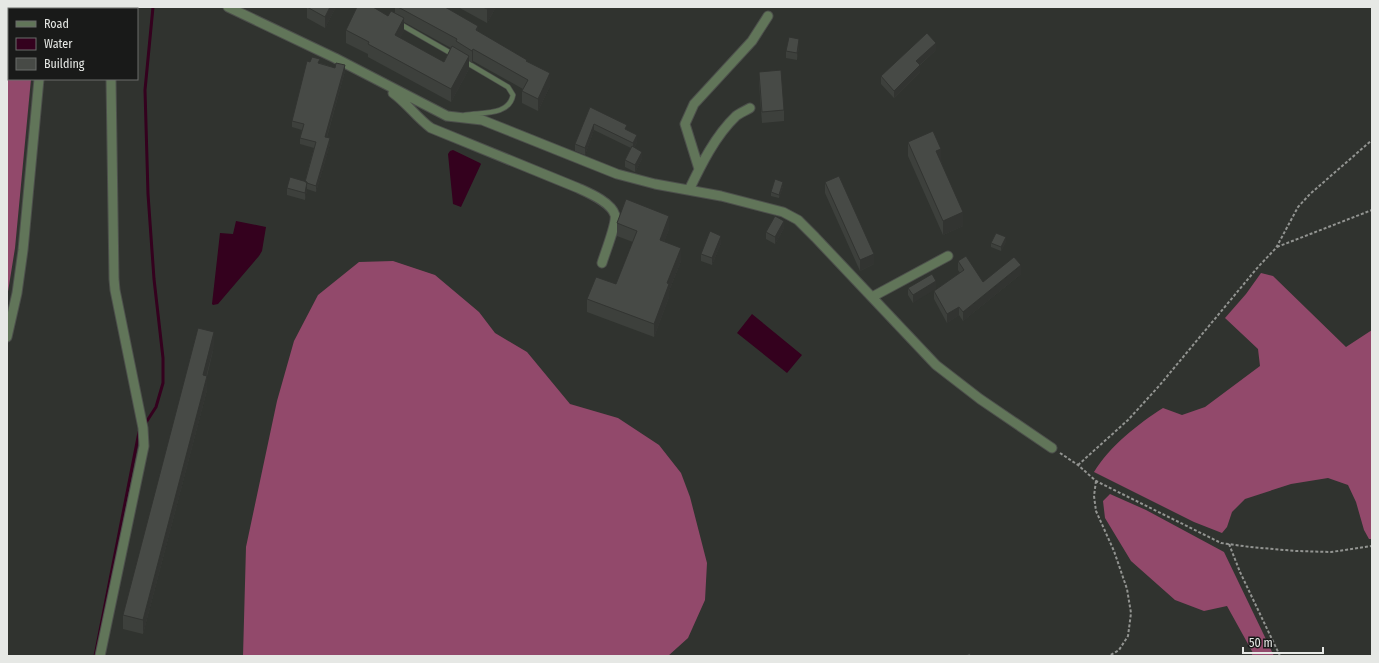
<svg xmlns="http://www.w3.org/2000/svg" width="1379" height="663" font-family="'Fira Sans Condensed',sans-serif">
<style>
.forest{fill:#92496b}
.water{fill:#34011e}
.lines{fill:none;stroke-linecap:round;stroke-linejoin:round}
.stream{stroke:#34011e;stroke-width:3}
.lane-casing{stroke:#4d504c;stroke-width:6}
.street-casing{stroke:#4d504c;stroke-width:11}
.path{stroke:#929491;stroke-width:2;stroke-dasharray:3 2;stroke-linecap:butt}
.lane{stroke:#617559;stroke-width:4.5}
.street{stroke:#617559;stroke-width:9}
.wall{fill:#3d403c;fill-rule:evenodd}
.shaded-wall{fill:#323431}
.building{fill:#474a46;stroke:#323431}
</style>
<rect width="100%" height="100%" fill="#30332f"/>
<path class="forest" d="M7,7H38V9H9V79H31L15,248L7,298Z
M393,261L435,275L479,312L495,333L527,352L570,404L618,418L659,445L681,473L690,497L707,563L705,600L688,638L668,656H243L246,547L277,401L294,341L318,295L359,262Z
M1261,273L1273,276L1346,347L1372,330V539H1369L1364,530L1356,502L1348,485L1328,478L1291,484L1245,499L1232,512L1227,527L1222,533L1194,522L1094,472C1110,446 1138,424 1163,408L1182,415L1205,407L1260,366L1258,349L1225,318L1246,294Z
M1110,494L1146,510L1224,552L1274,656H1251L1253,653L1227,606L1204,611L1175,600L1131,561L1105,518L1103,501Z"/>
<path class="water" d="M453,150L480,163L481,164L461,207L453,204L448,154L450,151Z
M236,221L266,227L262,251L259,256L218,304L213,305L212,304L220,233L233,234Z
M752,314L802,355L787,373L737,333Z"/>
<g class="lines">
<path class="stream" d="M145,424L156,407L163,383V358L154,279L148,194L145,90L153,7
M95,656L139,432"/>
<defs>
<path id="lane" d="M400,24L454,55
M464,61L508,87L513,95C509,116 482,112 465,115"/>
<path id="street" d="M111,7V9
M228,7L335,58L447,116L482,120L617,174L655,184L721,196L783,212L798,220L815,237L936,365L980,399L1052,448
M46,9V7
M393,93C407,103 417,118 431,128L578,188C589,193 611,202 615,215C617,223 605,253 602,263
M699,169L685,124L694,104L752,41L768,16
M689,190C701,165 715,136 736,116C740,113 745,111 750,108
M872,297L948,256
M7,337L17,293L23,250L39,79
M100,656L144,446L143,428L115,290L114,279L111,79"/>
</defs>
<use href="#lane" class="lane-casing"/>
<use href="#street" class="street-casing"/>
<path class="path" d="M1277,247L1372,210
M1060,453L1078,465L1096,481L1221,543L1250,547L1296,551L1331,552L1372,546
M1078,465L1128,420L1159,386L1258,267L1276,248L1298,207L1310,194L1372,140
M1096,481L1094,496L1096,511L1114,551L1127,589L1131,613L1128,636L1119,650L1109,656
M1229,544L1240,572L1280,656"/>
<use href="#lane" class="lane"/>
<use href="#street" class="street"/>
</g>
<path class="wall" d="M307,7H336L325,28L307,18Z
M395,7H445L478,32L527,62L550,86L538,111L522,103V91L523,89L473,61L472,63L469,61V69L451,102L368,57V54L346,43V30L388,16L395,13ZM404,22L451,48L444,62L400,38L404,31Z
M458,7H496L487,23Z
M799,46L797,60L786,58V51Z
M936,50L920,65V72L894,98L881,84V76Z
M320,63L345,71L327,137L330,144L316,192L307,189L305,200L287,195V188L305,181L314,148L300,144V138L302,130L292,127V121Z
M759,72L784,110V121L762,123L759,83Z
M590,107L627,130L637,142L634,148L642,159L635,172L625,167V160L631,148L594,130L585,155L575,151V144Z
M908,142L941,161L963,226L943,235L908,156Z
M825,182L874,264L860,271L825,193Z
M783,186L779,198L771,196V192Z
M617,223L669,229L664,242L681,261L669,291V297L654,337L587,312V299L616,284L633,242L617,236Z
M784,228L775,244L766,239V232Z
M1006,241L1001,251L991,247V243Z
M721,243L712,265L701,261V254Z
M958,261L983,282L1021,274L963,321L959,315L947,323L934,299V291L960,273L958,270Z
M936,281L913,303L908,295V288Z
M214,346L207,376V390L143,634L123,629V615Z"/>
<path class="shaded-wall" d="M330,7H336L325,28V17Z
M488,7H496L487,23V9Z
M404,18V31L395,49V35Z
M478,26V38L476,30Z
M799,39V46L797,60V53Z
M936,43V50L916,68V61Z
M473,49V61L472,63V51Z
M469,56V69L451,102V89Z
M345,65V71L325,143V137Z
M920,65V72L894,98V91Z
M550,73V86L538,111V99Z
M594,124V130L585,155V148Z
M637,135V142L633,150V143Z
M330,138V144L316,192V186Z
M941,149V163L936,151Z
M642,152V159L635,172V165Z
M307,182V190L305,200V193Z
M783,182V186L779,198V195Z
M963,212V226L943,235V221Z
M669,216V229L660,253V240Z
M784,221V228L775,244V237Z
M721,236V243L712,265V258Z
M1006,237V241L1001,251V247Z
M681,248V261L669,291V297L654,337V324L667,283Z
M874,254V264L860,271V260Z
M1021,265V274L963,321V312Z
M936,281V289L913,303V295Z
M959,307V315L947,323V314Z
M214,332V346L203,389V375Z
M207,376V390L143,634V620Z"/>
<path class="building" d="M307,7H330L325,17Z
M357,7H373L388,16L391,11L404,18L395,35L444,62L452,46L469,56L451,89L368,44L369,42L346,30Z
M398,7H445L478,26L476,30L527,60L526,61L550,73L538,99L522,91L528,80L473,49L472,51L456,41L457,39Z
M483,7H488L487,9Z
M927,33L936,43L916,61L920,65L894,91L881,76Z
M789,37L799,39L797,53L786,51Z
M312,57L320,59L318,63L335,68L336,63L345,65L325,137L330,138L316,186L307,183V182H305L316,142L300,138L304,124L292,121L307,61L310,62Z
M781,70L784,110L762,112L759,72Z
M590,107L627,125L625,129L637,135L633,143L594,124L585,148L575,144Z
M933,131L941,149L936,151L963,212L943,221L908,142Z
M632,146L642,152L635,165L625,160Z
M839,176L874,254L860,260L825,182Z
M290,177L307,182L305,193L287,188Z
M775,179L783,182L779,195L771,192Z
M626,199L669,216L660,240L681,248L667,283L669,284L654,324L587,299L596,277L616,284L637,231L617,223Z
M775,216L784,221L775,237L766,232Z
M710,231L721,236L712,258L701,254Z
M996,233L1006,237L1001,247L991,243Z
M966,256L983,282L1014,257L1021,265L963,312L959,307L947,314L934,291L964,270L958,261Z
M932,274L936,281L913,295L908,288Z
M198,328L214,332L203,375L207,376L143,620L123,615Z
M970,653L971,656H964Z"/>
<rect width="1379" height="663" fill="none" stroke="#e6e8e5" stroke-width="16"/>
<rect x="8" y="8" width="130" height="72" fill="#191a19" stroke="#6b6c6b"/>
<rect x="16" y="21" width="20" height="6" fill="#617559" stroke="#6b6c6b"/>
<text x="44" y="28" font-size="12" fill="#e6e8e5">Road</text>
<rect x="16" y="38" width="20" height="12" fill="#34011e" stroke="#6b6c6b"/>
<text x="44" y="48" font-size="12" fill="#e6e8e5">Water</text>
<rect x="16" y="58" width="20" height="12" fill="#474a46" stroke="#6b6c6b"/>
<text x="44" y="68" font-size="12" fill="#e6e8e5">Building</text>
<path d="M1243 647v6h80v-6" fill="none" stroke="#e6e8e5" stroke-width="2"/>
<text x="1249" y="647" font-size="12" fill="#e6e8e5" stroke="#191a19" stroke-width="3" paint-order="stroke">50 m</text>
</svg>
